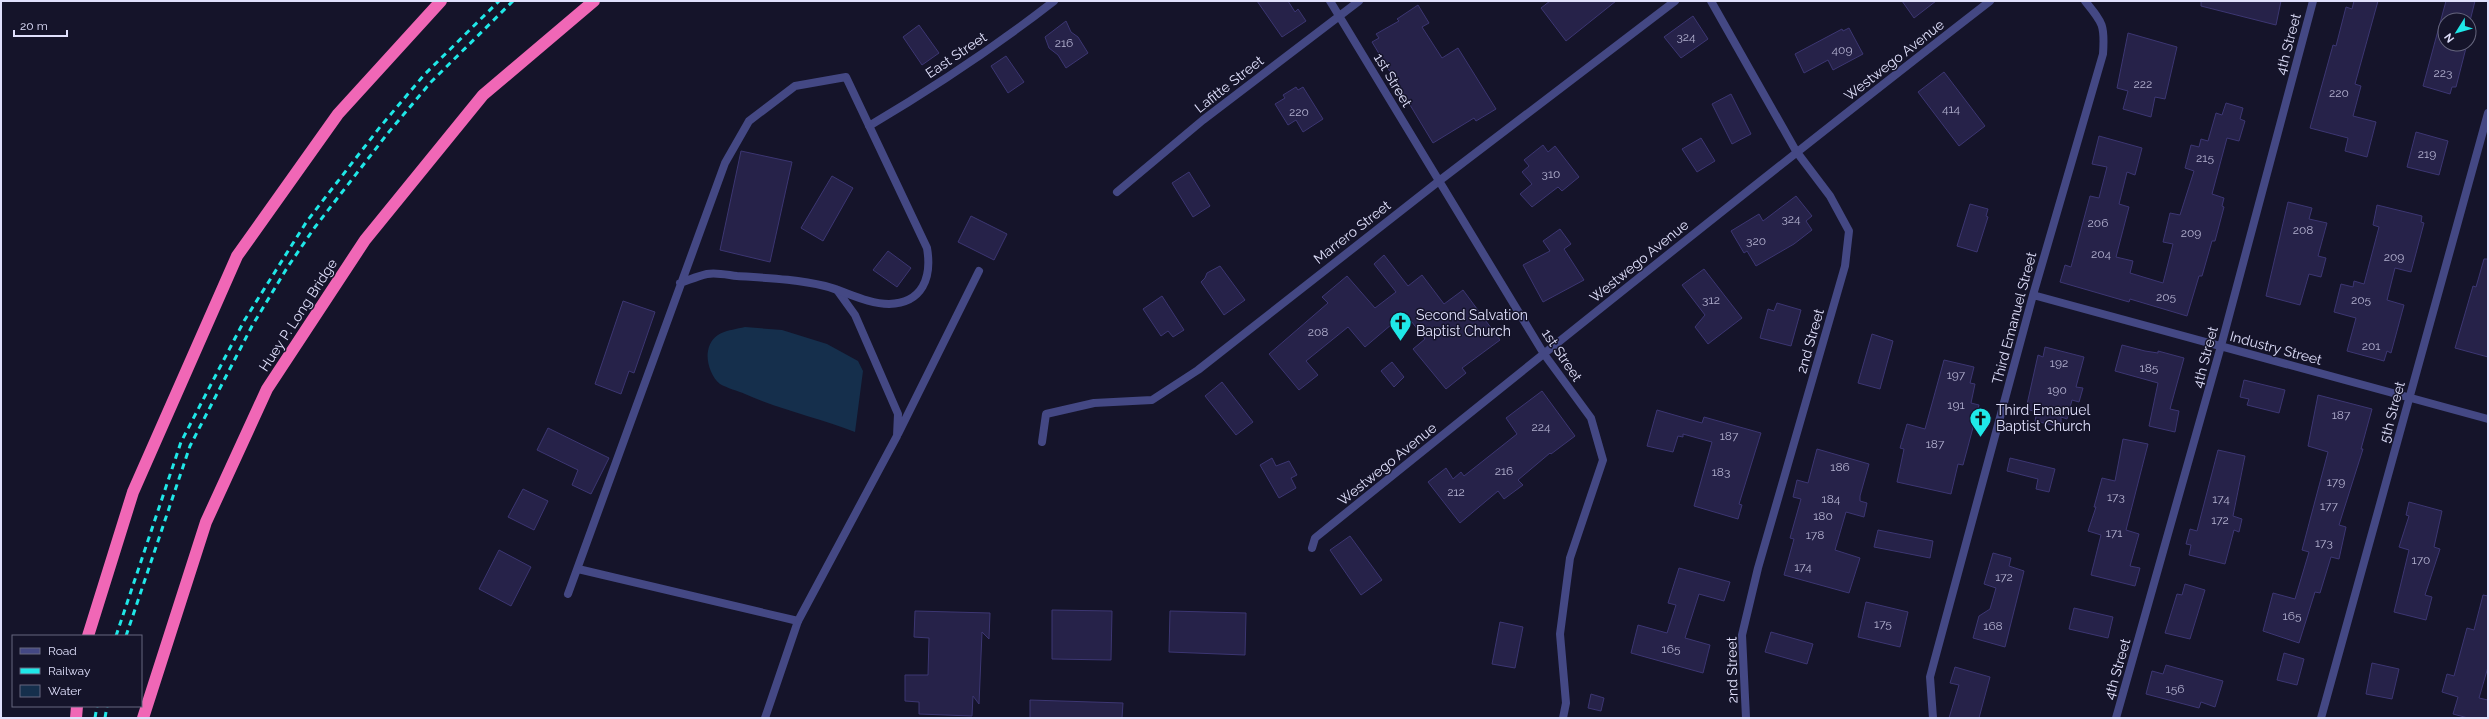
<svg xmlns="http://www.w3.org/2000/svg" width="2489" height="719" font-family="Raleway,sans-serif">
<style>
.water{fill:#152f4c}
.building{fill:#262249;stroke:#3c3672}
.lines{fill:none;stroke-linecap:round;stroke-linejoin:round}
.lane{stroke:#444884;stroke-width:8}
.street{stroke:#444884;stroke-width:8}
.highway{stroke:#f067b6;stroke-width:12}
.rail{stroke:#1fe8e8;stroke-width:3;stroke-dasharray:6 5;stroke-linecap:butt}
.labels{text-anchor:middle;stroke-width:3;stroke-linejoin:round;paint-order:stroke}
.number-label{font-size:12px;fill:#b2b0cf}
.street-label{font-size:14px;fill:#e0e0fc;stroke:#15142a}
.poi-label{font-size:14px;fill:#e0e0fc;stroke:#15142a;text-anchor:start}
</style>
<rect width="100%" height="100%" fill="#15142a"/>
<path class="water" d="M745,327L782,330L827,344L858,361L863,371L855,432C819,418 781,410 745,394C738,391 727,388 720,384C711,377 706,361 708,351C712,331 728,331 745,327Z"/>
<path class="building" d="M1257,1H1288L1295,12L1298,9L1306,21L1282,37Z
M1550,1H1616L1566,41L1541,8Z
M1902,1H1936L1914,18Z
M2201,1H2281L2276,25L2201,6Z
M2354,1H2378L2355,84L2361,86L2353,116L2376,122L2367,157L2345,151L2348,138L2310,128L2333,45L2336,46L2346,7L2352,9Z
M2446,1H2475L2469,25V20H2445V44H2467L2456,87H2452L2450,94L2423,86Z
M1418,5L1429,23L1422,27L1442,58L1458,48L1496,109L1476,121L1474,118L1433,143L1372,42L1379,38L1376,34L1399,21L1397,19Z
M1693,16L1708,39L1681,58L1664,37Z
M1066,21L1071,32L1078,37L1088,53L1066,68L1058,55L1049,48L1045,37Z
M919,25L939,53L922,65L903,37Z
M1849,28L1863,54L1833,70L1828,60L1804,73L1795,54L1842,29L1843,31Z
M2128,33L2177,47L2165,99L2155,97L2151,117L2123,109L2128,91L2117,88Z
M1006,56L1024,82L1008,93L991,66Z
M1944,72L1985,126L1959,146L1918,92Z
M1296,87L1298,90L1303,87L1323,119L1303,132L1296,120L1288,125L1275,104L1285,98L1283,95Z
M1731,94L1751,134L1732,144L1712,104Z
M2226,103L2243,108L2240,119L2245,121L2239,141L2227,138L2212,194L2224,198L2222,206L2224,207L2215,241H2212L2202,276H2199L2187,316L2130,299L2129,302L2060,282L2065,265L2071,267L2090,196L2099,198L2107,167L2092,164L2099,136L2142,148L2135,175L2127,172L2119,204L2129,207L2116,257L2133,261L2130,273L2163,283L2173,244L2163,242L2170,213L2180,215L2194,171L2185,168L2191,145L2199,147L2201,139L2208,141L2216,113L2222,115Z
M2416,132L2448,141L2439,175L2407,167Z
M1701,138L1715,161L1697,172L1682,149Z
M1543,145L1548,152L1555,146L1579,177L1562,191L1558,187L1532,207L1520,194L1532,184L1522,172L1529,166L1524,160Z
M741,151L792,162L770,262L720,250Z
M1189,172L1210,206L1193,217L1172,183Z
M832,176L853,188L823,241L801,228Z
M1796,196L1812,216L1806,221L1812,230L1794,244L1756,266L1747,251L1744,253L1731,231L1759,214L1763,221Z
M2288,202L2312,208L2309,219L2327,223L2318,256L2326,258L2321,277L2309,274L2300,305L2266,296Z
M1970,204L1988,209L1986,216L1988,217L1977,252L1957,246Z
M2377,205L2422,216L2421,222L2424,223L2411,272L2395,268L2387,300L2404,305L2391,353L2387,351L2384,361L2347,351L2356,318L2334,312L2341,284L2353,287L2354,281L2364,284L2379,227L2373,225Z
M971,216L1007,234L994,260L958,242Z
M1560,229L1571,244L1564,249L1584,280L1543,302L1523,265L1550,251L1543,241Z
M888,251L911,268L897,287L873,270Z
M1384,255L1408,286L1422,275L1444,304L1463,290L1500,340L1462,368L1466,373L1446,389L1413,349L1425,339L1405,313L1365,347L1348,327L1306,361L1318,375L1299,390L1269,354L1328,303L1322,297L1347,276L1375,308L1396,292L1374,264Z
M2484,259H2488V357L2455,348L2473,286L2476,287Z
M1220,266L1245,300L1224,315L1201,282L1205,278L1207,273Z
M1704,269L1742,318L1708,344L1695,327L1705,315L1682,285Z
M1162,296L1184,330L1173,337L1168,331L1161,336L1143,309Z
M623,301L655,312L634,373L629,371L621,394L595,384Z
M1777,303L1801,310L1791,346L1760,338L1768,309L1774,311Z
M1872,334L1893,341L1880,389L1858,383Z
M2122,345L2145,351L2158,353V351L2184,358L2170,409L2179,411L2175,432L2149,426L2158,383L2115,371Z
M2045,347L2084,357L2076,387L2083,388L2079,402L2072,400L2067,419L2061,417V427L2035,421L2037,412L2026,409L2038,355L2043,357Z
M1944,360L1974,367L1970,383L1975,384L1971,403L1979,405L1963,465L1958,464L1951,494L1897,482L1904,449L1900,448L1907,424L1925,429Z
M1392,362L1404,377L1394,387L1381,371Z
M2244,380L2285,390L2279,413L2247,405L2249,399L2240,397Z
M1222,382L1253,422L1236,435L1205,396Z
M1542,391L1575,436L1551,454L1550,453L1518,480L1523,485L1504,499L1498,491L1460,523L1428,482L1446,468L1453,479L1461,472L1464,476L1517,434L1506,418Z
M2318,395L2372,409L2361,449H2363L2339,525L2346,527L2339,559L2331,557L2320,593L2315,592L2299,643L2263,631L2273,593L2295,599L2309,552L2302,550L2328,452L2308,446Z
M1657,410L1702,423L1704,417L1761,433L1739,504L1742,505L1738,519L1694,506L1712,442L1683,434V437L1678,436L1673,452L1647,446Z
M548,428L609,458L591,494L572,485L578,470L537,450Z
M2123,439L2148,444L2126,530L2139,534L2130,566L2140,568L2135,586L2091,575L2101,535L2088,531L2096,507H2094L2102,478L2115,481Z
M1817,449L1869,464L1860,496V501L1867,503L1864,517L1846,512L1835,550L1860,558L1849,593L1784,575L1794,539L1790,538L1801,499L1793,497L1797,480L1808,483Z
M2218,450L2245,456L2233,516L2242,519L2239,532L2234,530L2225,564L2189,555L2191,545L2186,544L2190,529L2197,531Z
M1272,458L1276,466L1289,461L1297,475L1291,478L1296,488L1279,498L1260,465Z
M2010,458L2055,469L2049,492L2036,489L2038,479L2007,471Z
M523,489L548,501L534,530L508,517Z
M2409,502L2442,511L2434,547L2440,549L2425,595L2432,597L2426,620L2394,612L2409,550L2399,547L2409,516L2406,515Z
M1878,530L1933,541L1930,558L1874,547Z
M1350,536L1382,580L1361,595L1330,550Z
M499,550L531,567L511,606L479,589Z
M1993,553L2011,558L2009,566L2024,571L2005,647L1973,638L1979,616L1990,609L1996,588L1984,584Z
M1679,568L1730,582L1724,601L1699,594L1685,638L1710,645L1703,673L1631,653L1638,625L1667,633L1676,605L1668,603Z
M2185,584L2205,590L2190,639L2165,633L2177,594L2182,595Z
M2483,595L2488,596V667L2479,698L2488,700V718H2468L2453,714L2458,697L2442,692L2447,674L2454,676L2467,628L2474,630Z
M1866,602L1908,612L1900,647L1858,637Z
M2074,608L2113,617L2108,638L2069,629Z
M1052,610L1112,611L1111,660L1052,659Z
M915,611L990,613L989,639L982,632L979,704L973,696L972,716L919,714V702L905,701V675H928L929,638L914,637Z
M1170,611L1246,613L1245,655L1169,652Z
M1500,622L1523,627L1515,668L1492,664Z
M1771,632L1813,644L1807,664L1765,652Z
M2284,653L2304,659L2297,685L2277,680Z
M2372,663L2399,669L2392,699L2366,694Z
M2166,665L2223,681L2215,707L2201,702L2199,708L2146,694L2152,671L2163,674Z
M1955,667L1990,677L1979,718H1949L1959,685L1950,683Z
M1591,694L1604,698L1601,711L1588,708Z
M1030,700L1123,703L1122,718H1030Z"/>
<g class="lines">
<path class="lane" d="M898,434L979,271
M798,621L897,436L898,414L855,315L837,290"/>
<path class="street" d="M1330,1L1544,354L1591,418L1603,460L1570,558L1560,634L1566,703L1563,718
M1711,1L1796,151L1830,196L1849,231L1845,266L1758,568L1742,635L1746,718
M869,126C933,88 995,47 1054,1
M1117,192L1203,120L1359,1
M2033,295L2488,419
M1042,442L1046,414L1094,403L1152,400L1198,370L1439,181L1675,1
M1312,548L1315,538C1539,357 1763,177 1990,1
M578,569L798,621L765,718
M568,594L725,163L749,121L795,86L846,77L927,248C932,277 923,303 889,304C867,304 845,291 825,286C796,279 766,278 737,276C728,275 716,272 707,274C698,276 689,280 680,283
M1933,718L1930,677L2033,295L2103,54C2105,25 2103,23 2085,1
M2116,718L2221,346L2313,1
M2321,718L2488,113"/>
<path class="highway" d="M88,636L133,492L237,256L338,114L441,1
M76,718L77,706
M143,718L206,522L267,389L365,240L483,95L594,1"/>
<path class="rail" d="M116,636L181,442L244,321L307,221L380,127L424,75L499,1
M126,636L190,446L252,326L287,268L315,227L388,133L431,82L513,1
M95,718L97,706
M105,718L107,706"/>
</g>
<defs>
<symbol id="church-pin" viewBox="-11 -11 22 30"><path d="M0 17L-7.5 6A9.5 9.5 0 1 1 7.5 6Z" fill="#1fe8e8" stroke="#15142a"/><path d="M-1.2-6h2.4v3.5h3.3v2.4h-3.3V6h-2.4V-.1h-3.3v-2.4h3.3Z" fill="#111"/></symbol>
</defs>
<g fill-rule="evenodd">
<use href="#church-pin" x="1388" y="310" width="25" height="34"/>
<use href="#church-pin" x="1968" y="406" width="25" height="34"/>
</g>
<g class="labels">
<g class="number-label">
<text x="1686" y="41">324</text>
<text x="1064" y="47">216</text>
<text x="1842" y="54">409</text>
<text x="2443" y="77">223</text>
<text x="2143" y="88">222</text>
<text x="2339" y="97">220</text>
<text x="1951" y="113">414</text>
<text x="1299" y="116">220</text>
<text x="2427" y="158">219</text>
<text x="2205" y="162">215</text>
<text x="1551" y="178">310</text>
<text x="1791" y="223">324</text>
<text x="2098" y="227">206</text>
<text x="2303" y="234">208</text>
<text x="2191" y="237">209</text>
<text x="1756" y="245">320</text>
<text x="2101" y="258">204</text>
<text x="2394" y="261">209</text>
<text x="2166" y="301">205</text>
<text x="1711" y="304">312</text>
<text x="2361" y="304">205</text>
<text x="1318" y="336">208</text>
<text x="2371" y="350">201</text>
<text x="2059" y="367">192</text>
<text x="2149" y="372">185</text>
<text x="1956" y="379">197</text>
<text x="2057" y="394">190</text>
<text x="1956" y="409">191</text>
<text x="2341" y="419">187</text>
<text x="1541" y="431">224</text>
<text x="1729" y="440">187</text>
<text x="1935" y="448">187</text>
<text x="1840" y="471">186</text>
<text x="1504" y="475">216</text>
<text x="1721" y="476">183</text>
<text x="2336" y="486">179</text>
<text x="1456" y="496">212</text>
<text x="2116" y="501">173</text>
<text x="1831" y="503">184</text>
<text x="2221" y="503">174</text>
<text x="2329" y="510">177</text>
<text x="1823" y="520">180</text>
<text x="2220" y="524">172</text>
<text x="2114" y="537">171</text>
<text x="1815" y="539">178</text>
<text x="2324" y="547">173</text>
<text x="2421" y="564">170</text>
<text x="1803" y="571">174</text>
<text x="2004" y="581">172</text>
<text x="2292" y="620">165</text>
<text x="1883" y="628">175</text>
<text x="1993" y="630">168</text>
<text x="1671" y="653">165</text>
<text x="2175" y="693">156</text>
</g>
<g class="street-label">
<text transform="translate(2288 44) rotate(-75)" y="5">4th Street</text>
<text transform="translate(956 55) rotate(-34)" y="5">East Street</text>
<text transform="translate(1894 60) rotate(-38)" y="5">Westwego Avenue</text>
<text transform="translate(1393 80) rotate(59)" y="5">1st Street</text>
<text transform="translate(1229 84) rotate(-38)" y="5">Lafitte Street</text>
<text transform="translate(1352 232) rotate(-38)" y="5">Marrero Street</text>
<text transform="translate(1639 261) rotate(-39)" y="5">Westwego Avenue</text>
<text transform="translate(298 315) rotate(-57)" y="5">Huey P. Long Bridge</text>
<text transform="translate(2014 318) rotate(-75)" y="5">Third Emanuel Street</text>
<text transform="translate(1810 341) rotate(-74)" y="5">2nd Street</text>
<text transform="translate(2276 348) rotate(15)" y="5">Industry Street</text>
<text transform="translate(1562 355) rotate(56)" y="5">1st Street</text>
<text transform="translate(2205 357) rotate(-75)" y="5">4th Street</text>
<text transform="translate(2392 412) rotate(-75)" y="5">5th Street</text>
<text transform="translate(1387 464) rotate(-39)" y="5">Westwego Avenue</text>
<text transform="translate(2117 669) rotate(-74)" y="5">4th Street</text>
<text transform="translate(1732 670) rotate(-91)" y="5">2nd Street</text>
</g>
<g class="poi-label">
<text x="1416" y="320">Second Salvation<tspan x="1416" dy="16">Baptist Church</tspan></text>
<text x="1996" y="415">Third Emanuel<tspan x="1996" dy="16">Baptist Church</tspan></text>
</g>
</g>
<rect width="2489" height="719" fill="none" stroke="#e0e0fc" stroke-width="4"/>
<rect x="12" y="635" width="130" height="72" fill="#15142a" stroke="#66667e"/>
<rect x="20" y="648" width="20" height="6" fill="#444884" stroke="#66667e"/>
<text x="48" y="655" font-size="12" fill="#e0e0fc">Road</text>
<rect x="20" y="668" width="20" height="6" fill="#1fe8e8" stroke="#66667e"/>
<text x="48" y="675" font-size="12" fill="#e0e0fc">Railway</text>
<rect x="20" y="685" width="20" height="12" fill="#152f4c" stroke="#66667e"/>
<text x="48" y="695" font-size="12" fill="#e0e0fc">Water</text>
<g transform="translate(2457 32) rotate(233)"><circle r="19" fill="#15142a" stroke="#66667e"/>
<path d="M0-3L7 15L0 10L-7 15Z" fill="#1fe8e8"/>
<text y="-6" font-size="11" font-weight="bold" text-anchor="middle" fill="#e0e0fc">N</text>
</g>
<path d="M14 30v6h53v-6" fill="none" stroke="#e0e0fc" stroke-width="2"/>
<text x="20" y="30" font-size="12" fill="#e0e0fc" stroke="#15142a" stroke-width="3" paint-order="stroke">20 m</text>
</svg>
